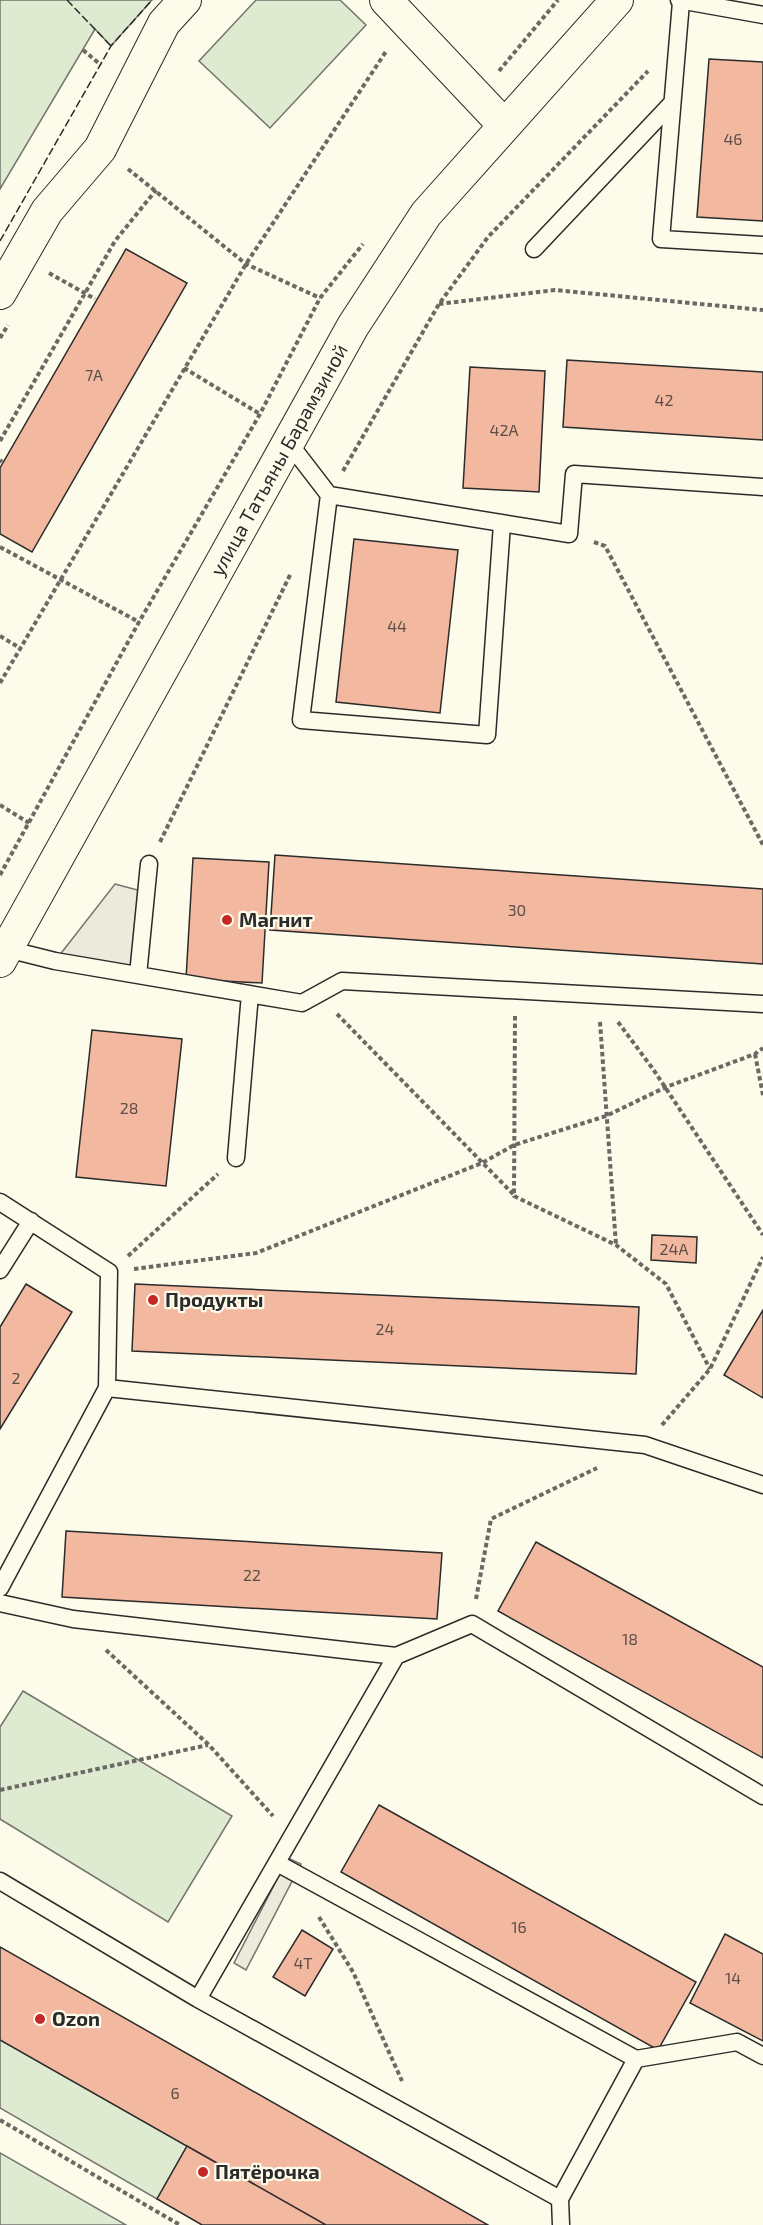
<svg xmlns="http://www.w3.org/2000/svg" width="763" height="2225" font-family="'Exo 2',sans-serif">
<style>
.green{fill:#deebd1;stroke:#74746e;stroke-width:1.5}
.parking{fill:#eceadb;stroke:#74746e;stroke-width:1.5}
.building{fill:#f2b8a0;stroke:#2b2b2b;stroke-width:1.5}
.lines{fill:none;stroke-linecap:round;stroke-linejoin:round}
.service-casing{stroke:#2b2b2b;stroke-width:19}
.minor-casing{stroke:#2b2b2b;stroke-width:34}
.path{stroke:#6a6964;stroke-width:4;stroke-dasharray:4.5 3;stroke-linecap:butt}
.service{stroke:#fdfbea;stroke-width:16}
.minor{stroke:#fdfbea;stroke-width:32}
.fence{stroke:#2b2b2b;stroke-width:1.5;stroke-dasharray:8 3;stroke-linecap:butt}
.poi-dot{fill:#c62828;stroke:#fdfbea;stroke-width:2}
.labels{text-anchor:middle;stroke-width:4.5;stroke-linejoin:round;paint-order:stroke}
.number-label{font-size:16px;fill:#5d4e48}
.street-label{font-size:20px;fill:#2b2b2b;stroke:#fdfbea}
.poi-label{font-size:20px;font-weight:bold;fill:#2b2b2b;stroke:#fdfbea;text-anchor:start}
</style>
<rect width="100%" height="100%" fill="#fdfbea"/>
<path class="green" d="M0,0H152L111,46L95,29L0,189Z
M256,0H340L366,25L270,128L199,61Z
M23,1691L232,1816L168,1922L0,1819V1727Z
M0,2040L187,2146L157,2199L0,2108Z
M0,2153L126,2225H0Z"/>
<path class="parking" d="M115,884L145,892L138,975L55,961Z
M288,1858L301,1864L246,1970L234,1963Z"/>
<path class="building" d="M709,59L763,62V221L697,217Z
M126,249L187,283L32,552L0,534V468Z
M567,360L763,372V440L563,427Z
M470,367L545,371L539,492L463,488Z
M354,539L458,550L440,713L336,702Z
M275,855L763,889V964L270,930Z
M193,858L269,862L262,983L186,979Z
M92,1030L182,1039L166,1186L76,1177Z
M652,1235L697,1237L696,1263L651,1260Z
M26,1284L72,1312L0,1429V1327Z
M135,1284L639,1307L636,1374L132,1351Z
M763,1310V1398L724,1375Z
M66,1531L442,1553L437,1619L62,1597Z
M536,1542L763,1667V1758L498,1611Z
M379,1805L696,1982L658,2050L341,1872Z
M302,1930L333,1949L305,1996L273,1977Z
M725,1934L763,1954V2041L690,2003Z
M0,1947L488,2225H326L0,2040Z
M187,2146L326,2225H202L157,2199Z"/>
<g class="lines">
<defs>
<path id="service" d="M679,0L763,15
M681,2L661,239L763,245
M534,249L672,103
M289,443L329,495L569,534L574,474L763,487
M329,495L301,720L487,735L502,524
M7,949L55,961L302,1003L342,981L763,1004
M138,975L149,864
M236,1158L250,994
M0,1202L109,1272L107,1388L645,1445L763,1485
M0,1270L31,1221
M0,1588L107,1388
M0,1603L73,1619L396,1656L472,1624L763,1796
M277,1863L636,2059L737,2042L763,2056
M0,1881L198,1999L560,2199
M198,1999L396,1656
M561,2225L560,2199L636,2059"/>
<path id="minor" d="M386,0L504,125
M0,293L47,211L100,149L164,23L185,0
M0,961L353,326L426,214L617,0"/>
</defs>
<use href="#service" class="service-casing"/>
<use href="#minor" class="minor-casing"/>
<path class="path" d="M83,50L101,65
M499,71L558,0
M128,169L246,264L320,298
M49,273L95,299
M439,304L555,290L763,310
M0,338L8,325
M184,368L260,414
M0,441L115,241L156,190
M0,460L2,462
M343,471L439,304L488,237L648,71
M594,542L605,546L763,845
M0,547L139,622
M0,636L20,648
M0,683L246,264L387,50
M0,805L29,823
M160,842L291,573
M0,875L139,622L260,414L320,298L363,244
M337,1014L514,1195
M515,1016L514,1196L616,1245L666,1284L710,1369
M600,1022L616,1245
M618,1022L653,1069L763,1235
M755,1054L763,1095
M128,1256L218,1174
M134,1269L256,1253L482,1163L514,1145L606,1116L666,1087L755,1054L763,1048
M662,1425L710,1369L763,1257
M476,1599L491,1519L597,1468
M106,1650L209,1745L273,1816
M0,1790L208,1745
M319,1917L353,1972L402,2081
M0,2120L180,2225"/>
<use href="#service" class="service"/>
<use href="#minor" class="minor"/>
<path class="fence" d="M67,0L111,46
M0,241L111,46L152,0"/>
</g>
<g class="poi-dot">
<circle cx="227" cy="920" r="6"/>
<circle cx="153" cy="1300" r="6"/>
<circle cx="40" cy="2019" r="6"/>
<circle cx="203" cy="2172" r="6"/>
</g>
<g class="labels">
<g class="number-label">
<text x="733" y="145">46</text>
<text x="94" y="381">7А</text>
<text x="664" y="406">42</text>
<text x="504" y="436">42А</text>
<text x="397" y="632">44</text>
<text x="517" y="916">30</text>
<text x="129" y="1114">28</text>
<text x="674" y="1255">24А</text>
<text x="385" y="1335">24</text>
<text x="16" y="1384">2</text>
<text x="252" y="1581">22</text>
<text x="630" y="1645">18</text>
<text x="519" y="1933">16</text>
<text x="303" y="1969">4Т</text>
<text x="733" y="1984">14</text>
<text x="175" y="2099">6</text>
</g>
<g class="street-label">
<text transform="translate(279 460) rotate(-61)" y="7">улица Татьяны Барамзиной</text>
</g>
<g class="poi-label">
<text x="239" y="927">Магнит</text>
<text x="165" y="1307">Продукты</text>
<text x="52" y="2026">Ozon</text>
<text x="215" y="2179">Пятёрочка</text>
</g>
</g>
</svg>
